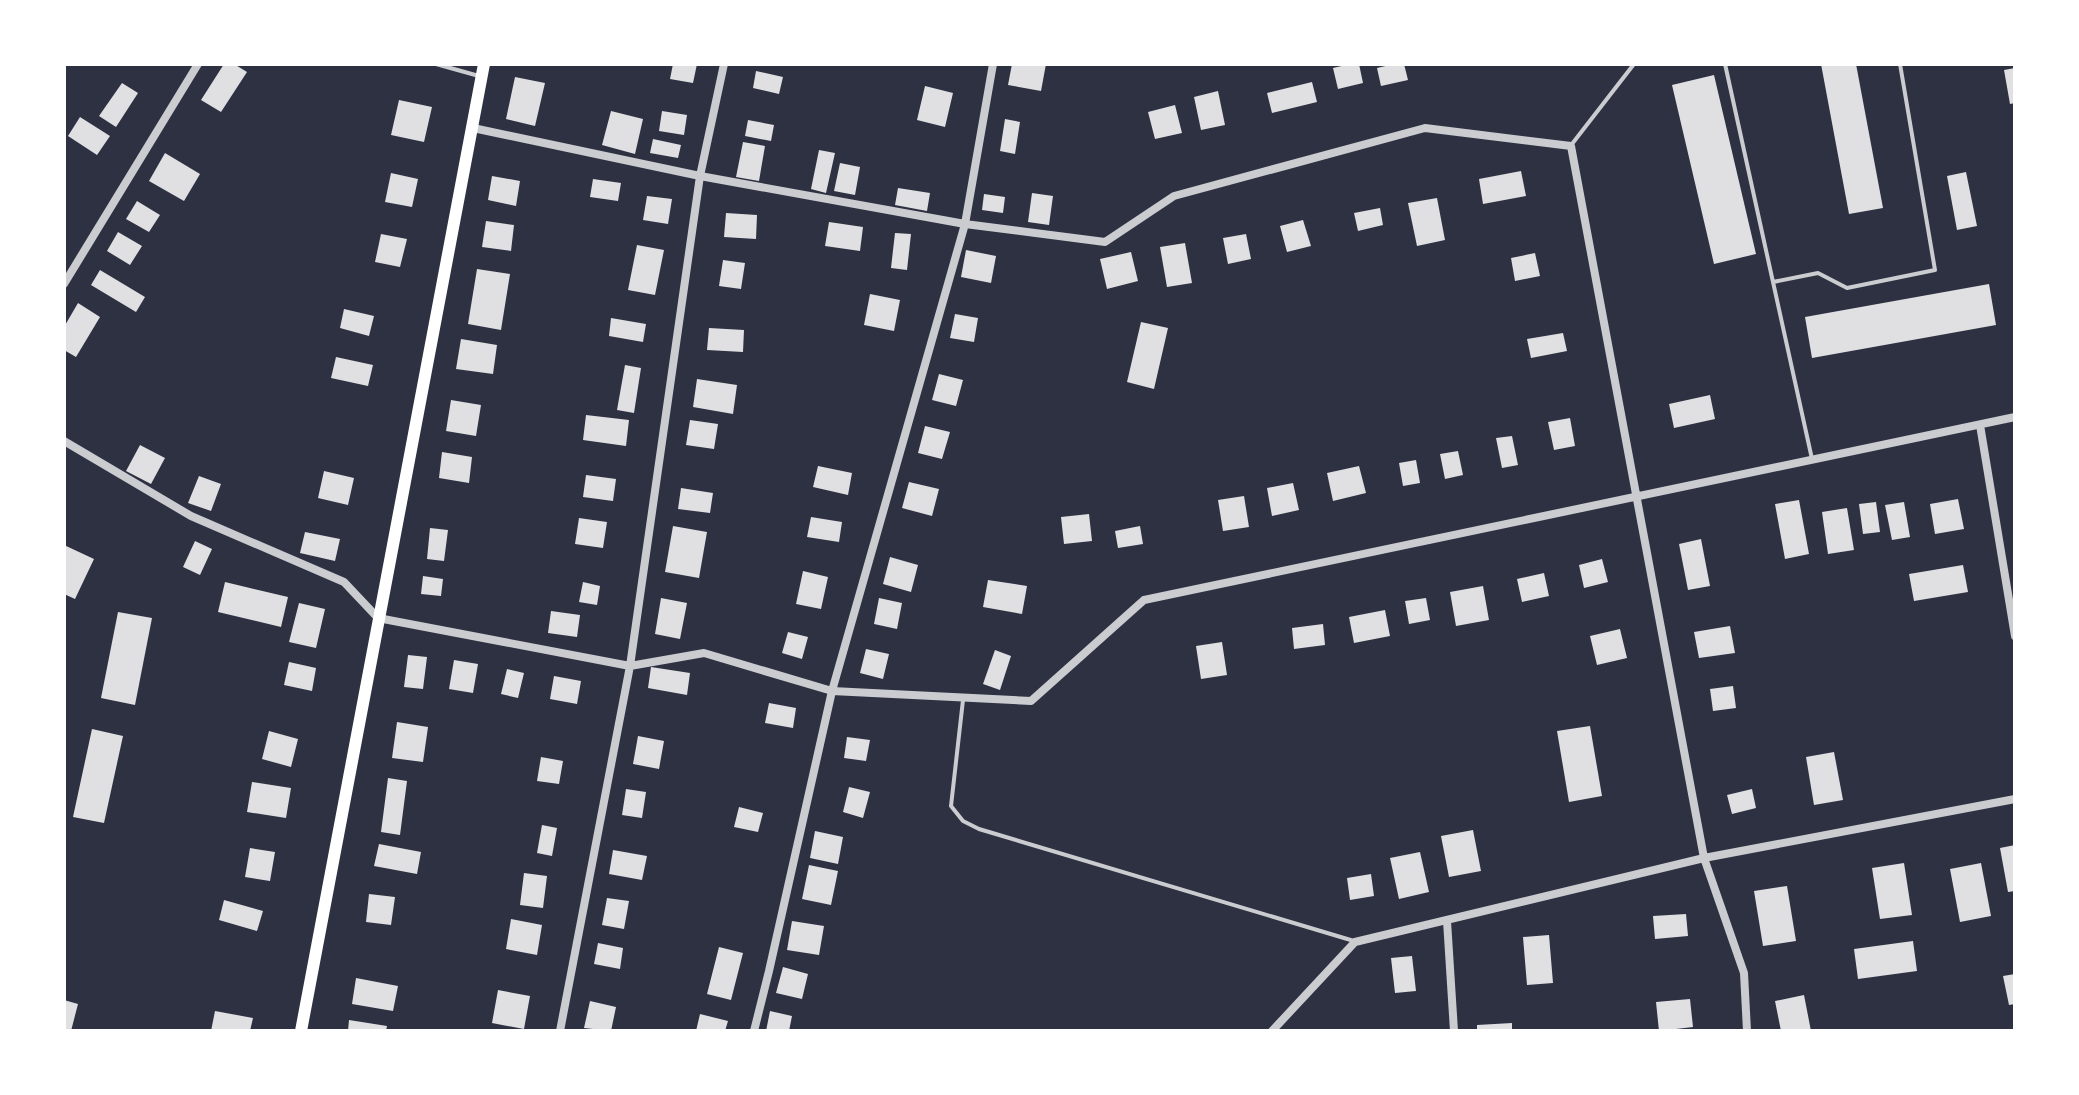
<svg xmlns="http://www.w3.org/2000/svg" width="2079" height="1095" font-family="'Exo 2',sans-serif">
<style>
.building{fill:#e0e0e3}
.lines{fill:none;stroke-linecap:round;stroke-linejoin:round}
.service{stroke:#caccd0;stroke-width:4}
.minor{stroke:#caccd0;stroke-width:8}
.secondary{stroke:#fff;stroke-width:12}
</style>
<rect width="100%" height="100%" fill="#2d3142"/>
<path class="building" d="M224,64H234L247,72L221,112L201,100Z
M673,64H697L693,83L670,79Z
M1012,64H1046L1041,91L1008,85Z
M1350,64H1359L1363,83L1338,89L1333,68Z
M1394,64H1404L1408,80L1381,86L1377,68Z
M1821,64H1856L1883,208L1849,214Z
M2015,68V103L2010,104L2004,70Z
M756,71L783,77L779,94L753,88Z
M1714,75L1756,254L1714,264L1672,85Z
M515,77L545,83L535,126L506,119Z
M1312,82L1317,102L1272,113L1267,93Z
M122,83L138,93L116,127L99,116Z
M925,86L953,93L945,127L917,120Z
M1218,91L1225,125L1201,130L1194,97Z
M399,100L432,107L424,142L391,135Z
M1175,105L1182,133L1155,139L1148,112Z
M611,111L643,119L635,154L602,145Z
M662,111L687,115L684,135L659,131Z
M80,117L110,136L97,155L68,136Z
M1005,119L1020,122L1015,154L1000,151Z
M748,120L774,125L771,141L745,136Z
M653,139L681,145L678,158L650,153Z
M743,142L765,146L759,181L736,177Z
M819,150L835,153L826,193L811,189Z
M165,153L200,174L184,201L149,181Z
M840,163L860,167L855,195L834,191Z
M1521,171L1526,196L1483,204L1479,179Z
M1966,172L1977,226L1957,230L1947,176Z
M391,173L418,179L412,207L385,202Z
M492,176L520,181L516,206L488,200Z
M593,179L621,183L618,201L590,197Z
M898,188L930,193L927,211L895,205Z
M1032,193L1053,196L1049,225L1028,222Z
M984,194L1005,197L1003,213L982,210Z
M647,196L672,199L668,224L643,220Z
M1437,198L1445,240L1417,246L1408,203Z
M137,201L160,215L149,232L126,219Z
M1380,208L1383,225L1358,231L1354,213Z
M726,213L757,215L756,239L724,237Z
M1303,220L1311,246L1287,252L1280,226Z
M486,221L514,225L511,251L482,247Z
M829,222L863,227L860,251L825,246Z
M118,232L142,246L130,265L107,251Z
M895,233L911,234L907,270L891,268Z
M381,234L407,239L400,267L375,262Z
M1246,234L1251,259L1228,264L1223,238Z
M1185,243L1192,283L1167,287L1160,247Z
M637,245L664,250L655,295L628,290Z
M966,250L996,256L991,283L961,277Z
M1131,252L1138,281L1107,289L1100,259Z
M1535,253L1540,276L1515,281L1511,258Z
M723,260L745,263L741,289L719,286Z
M477,269L510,274L501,330L468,324Z
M100,270L145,297L136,312L91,285Z
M1989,284L1996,325L1812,358L1805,317Z
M870,294L900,300L894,331L864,325Z
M78,303L100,317L76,357L64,350V327Z
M344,309L374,316L369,336L340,328Z
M955,314L978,318L974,342L950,338Z
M611,318L646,324L643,342L609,336Z
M1141,322L1168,328L1154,389L1127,382Z
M709,328L744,330L743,352L707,350Z
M1563,333L1567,351L1531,358L1527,339Z
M461,339L497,345L493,374L456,369Z
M336,357L373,365L368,386L331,378Z
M625,365L641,368L634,413L617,410Z
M939,374L963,380L956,406L932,400Z
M697,379L737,385L733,414L693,407Z
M1710,395L1715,419L1674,428L1669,404Z
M451,400L481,405L476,436L446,431Z
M586,415L629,420L626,446L583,440Z
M1570,418L1575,446L1554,450L1548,422Z
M690,420L718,424L714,449L686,445Z
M925,426L950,432L942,459L918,453Z
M1512,436L1518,465L1502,468L1496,438Z
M140,445L165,458L151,484L126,471Z
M1458,451L1463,475L1445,479L1440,454Z
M442,452L472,457L469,483L439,478Z
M1416,460L1420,483L1403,486L1399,463Z
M818,466L852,473L848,495L813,487Z
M1359,466L1366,493L1333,501L1327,473Z
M324,471L354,478L348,505L318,498Z
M586,475L616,479L613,501L583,497Z
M199,476L221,484L211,511L188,503Z
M909,482L939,489L932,516L902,508Z
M1293,483L1299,510L1272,516L1267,488Z
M681,488L713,493L710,513L678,509Z
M1244,496L1249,527L1223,531L1218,500Z
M1958,499L1964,529L1935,534L1930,504Z
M1799,500L1809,554L1785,559L1775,504Z
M1876,502L1880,532L1863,534L1859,504Z
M1904,502L1910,537L1892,540L1885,505Z
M1847,508L1854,550L1828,554L1822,512Z
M1089,514L1092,541L1064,544L1061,517Z
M811,517L842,522L839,542L807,537Z
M579,518L607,522L603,548L575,544Z
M673,526L707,532L699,578L665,572Z
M1140,526L1143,544L1118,548L1115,531Z
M430,528L448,530L444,561L427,559Z
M305,532L340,539L335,561L300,553Z
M1701,539L1710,586L1688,590L1679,544Z
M195,541L212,549L200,575L183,567Z
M64,545L94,559L75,599L64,594Z
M890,557L918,565L911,592L883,584Z
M1602,559L1608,582L1584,588L1579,565Z
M1963,565L1968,592L1914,601L1909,574Z
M803,571L828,577L821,609L796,604Z
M1544,573L1549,596L1522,602L1517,579Z
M423,576L443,579L441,596L421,594Z
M988,580L1027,586L1022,614L983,607Z
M225,582L288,597L281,627L218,612Z
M583,582L600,586L597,605L579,602Z
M1483,586L1489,620L1456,626L1450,592Z
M661,598L687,603L680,639L655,634Z
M879,598L902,603L897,629L874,624Z
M1426,598L1430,620L1409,624L1405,601Z
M299,603L325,609L316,648L289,642Z
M1385,610L1390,636L1354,643L1349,617Z
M551,611L580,615L577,637L548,633Z
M118,612L152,618L135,705L101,698Z
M1323,624L1325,645L1294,649L1292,628Z
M1730,626L1735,653L1699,658L1694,632Z
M1620,629L1627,658L1597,665L1590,636Z
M788,632L808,637L802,659L782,653Z
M1222,642L1227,675L1201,679L1196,646Z
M866,649L889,654L883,679L860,673Z
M995,650L1011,656L1000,690L983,684Z
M408,655L427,657L423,689L404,687Z
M454,660L478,664L473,693L449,689Z
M289,662L316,668L312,691L284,685Z
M651,667L690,673L687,695L648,688Z
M507,669L524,673L518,698L501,694Z
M554,676L581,681L577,704L550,699Z
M1733,686L1736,708L1713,711L1710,689Z
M769,703L796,708L793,728L765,723Z
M397,722L428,727L423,762L392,758Z
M1590,726L1602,796L1569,802L1557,731Z
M92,729L123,736L104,823L73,817Z
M269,731L298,739L291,767L262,759Z
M638,736L664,741L659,769L633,764Z
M847,737L870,740L866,761L844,758Z
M1834,752L1843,800L1814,805L1806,757Z
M541,757L563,761L559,784L537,781Z
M388,778L407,781L400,835L381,832Z
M252,782L291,788L286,818L247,812Z
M849,787L870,792L863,818L843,812Z
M626,789L646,792L642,818L622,815Z
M1752,789L1756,808L1732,814L1727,795Z
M739,807L763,813L758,832L734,827Z
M542,825L557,828L552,856L537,853Z
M1473,830L1481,871L1449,877L1441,836Z
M815,831L843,837L838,864L810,858Z
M379,844L421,852L417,874L374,866Z
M2015,845V891L2008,892L2000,848Z
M250,848L275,852L270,881L245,877Z
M613,850L647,856L642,880L609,874Z
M1420,852L1429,892L1399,899L1390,858Z
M1904,863L1912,915L1880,919L1872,868Z
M1981,863L1991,916L1960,922L1950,869Z
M809,865L838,871L831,905L802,899Z
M524,873L547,876L543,908L520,905Z
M1371,874L1374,896L1350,900L1347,878Z
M1787,886L1796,941L1763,946L1754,891Z
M369,894L395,897L391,925L366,922Z
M607,898L629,901L624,929L602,925Z
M224,900L263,911L257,931L219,920Z
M1686,914L1688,936L1655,939L1653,916Z
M511,919L542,925L537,955L506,949Z
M792,921L824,926L819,955L787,950Z
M1549,935L1553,983L1527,985L1523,937Z
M1913,941L1917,971L1858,979L1854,949Z
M598,943L623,948L620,969L594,964Z
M719,947L743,953L731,1000L707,994Z
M1412,956L1416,991L1395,993L1391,958Z
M783,967L808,974L802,999L776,993Z
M2015,974V1004L2009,1005L2003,976Z
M356,978L398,986L393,1011L352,1004Z
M498,990L530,996L524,1029L492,1023Z
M1804,995L1811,1031H1781L1775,1001Z
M1690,999L1693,1027L1659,1031L1656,1002Z
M64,1000L78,1004L71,1031H64Z
M590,1001L616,1007L611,1031L584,1028Z
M215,1011L253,1018L250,1031H211Z
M770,1011L792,1016L789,1031H766Z
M700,1014L728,1021L725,1031H696Z
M349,1020L387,1026L386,1031H348Z
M1512,1023V1031H1477V1025Z"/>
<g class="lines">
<path class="service" d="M436,64L479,76
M1725,64L1773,282L1818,273L1847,288L1935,270L1900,64
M1572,144L1634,64
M1773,282L1812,459
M963,700L951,806L963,821L979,829L1354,941"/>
<path class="minor" d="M473,128L700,176L965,224L1105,242L1174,196L1425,128L1571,146L1704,858L1744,973L1747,1031
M64,284L198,64
M1980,425L2015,636
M64,441L191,516L344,582L378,618L630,666L704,653L832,691L1031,701L1144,600L2015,417
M1447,921L1454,1031
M560,1031L630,666L700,176L724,64
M754,1031L769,971L832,691L965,224L993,64
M1272,1031L1355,942L1704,858L2015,799"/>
<path class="secondary" d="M301,1031L484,64"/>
</g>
<rect width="2079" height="1095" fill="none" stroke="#ffffff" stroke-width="132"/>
</svg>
